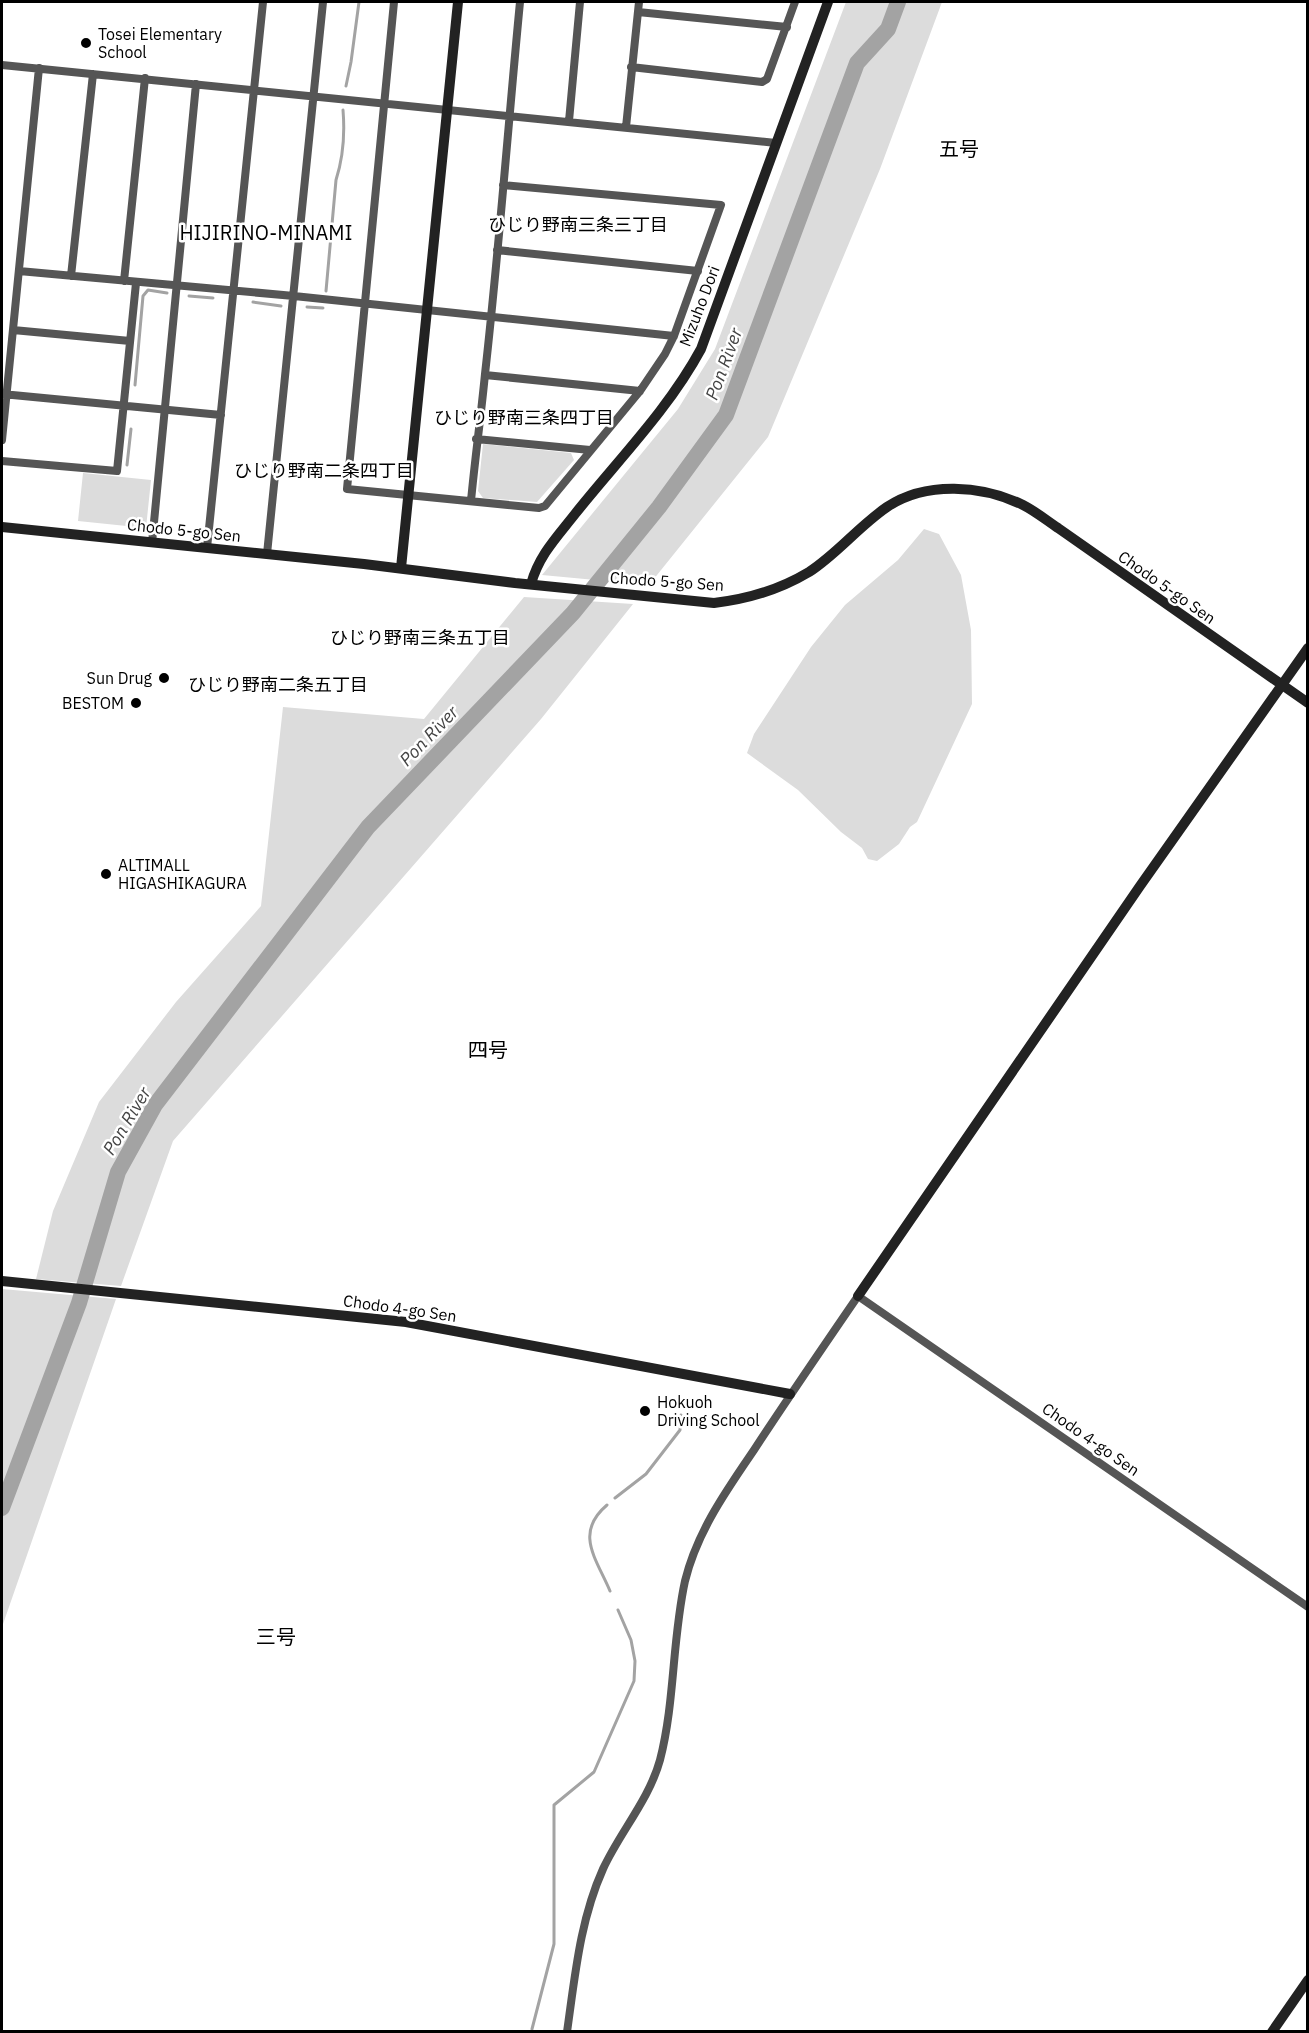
<svg xmlns="http://www.w3.org/2000/svg" width="1309" height="2033" font-family="'IBM Plex Sans','Noto Sans JP',sans-serif">
<style>
.green{fill:#dcdcdc}
.lines{fill:none;stroke-linecap:round;stroke-linejoin:round}
.stream{stroke:#a3a3a3;stroke-width:3}
.river{stroke:#a3a3a3;stroke-width:16}
.street{stroke:#555;stroke-width:8}
.secondary{stroke:#222;stroke-width:10}
.poi-dot{fill:#000;stroke:#fff;stroke-width:2}
.labels{text-anchor:middle;stroke-width:5;stroke-linejoin:round;paint-order:stroke}
.poi-label{font-size:16px;fill:#000;stroke:#fff;text-anchor:start}
.street-label{font-size:16px;fill:#000;stroke:#fff}
.neighbourhood-label{font-size:18px;fill:#000;stroke:#fff}
.water-label{font-size:18px;font-style:italic;fill:#444;stroke:#fff}
.quarter-label{font-size:20px;fill:#000;stroke:#fff}
</style>
<rect width="100%" height="100%" fill="#fff"/>
<path class="green" d="M846,2H942L880,169L768,437L649,585L542,575L678,409L715,349Z
M483,444L571,453L574,460L537,502L483,498L478,491Z
M83,473L151,480L146,528L78,521Z
M924,529L939,534L961,575L971,630L972,704L917,822L910,827L899,844L877,861L868,859L862,848L841,832L798,790L747,753L754,734L811,647L845,605L898,560Z
M524,597L633,604L541,719L173,1141L121,1286L36,1279L53,1211L99,1102L176,1002L261,906L283,707L424,719Z
M2,1289L116,1299L2,1627Z"/>
<g class="lines">
<path class="stream" d="M346,86L351,62L359,2
M326,291L336,180C343,158 345,134 343,110
M189,296L213,298
M253,302L281,306
M307,307L323,308
M135,385L143,296L148,290L167,293
M127,465L131,429
M615,1498L646,1474L680,1430L681,1415
M607,1505C574,1533 596,1558 610,1591
M532,2029L554,1944V1805L594,1772L634,1681L635,1661L631,1640L618,1610"/>
<path class="river" d="M2,1508L79,1303L118,1172L155,1105L368,827L573,613L659,507L726,415L857,63L888,29L898,2"/>
<path class="street" d="M394,2L347,489L539,508L545,506L640,391L665,354L674,336L721,205L503,185
M638,12L787,27
M2,65L776,143
M631,67L762,82L767,79L795,2
M569,121L580,2
M626,127L639,2
M497,250L698,271
M19,271L294,296L674,336
M71,276L93,74
M124,281L145,78
M13,330L130,341
M485,375L640,391
M2,394L221,415
M476,439L590,450
M2,440L39,68
M2,461L117,471L136,283
M471,501C475,458 481,416 485,374C499,250 508,126 520,2
M152,543L196,84
M207,548L263,2
M267,554L323,2
M567,2032C575,1976 580,1920 603,1869C620,1832 649,1800 660,1760C675,1702 672,1640 685,1581C697,1532 726,1491 754,1450C788,1398 823,1347 858,1296L1308,1607"/>
<path class="secondary" d="M2,527L364,564L515,583L714,603C749,599 779,590 809,572C837,554 859,526 887,507C926,481 982,485 1023,505C1035,511 1046,520 1058,528L1308,703
M401,568L458,2
M531,584C539,555 557,537 575,514C618,460 668,410 701,349L828,2
M2,1281L406,1322L790,1394
M858,1296L1140,886L1308,648
M1272,2032L1308,1980"/>
</g>
<g class="poi-dot">
<circle cx="86" cy="43" r="6"/>
<circle cx="164" cy="678" r="6"/>
<circle cx="136" cy="703" r="6"/>
<circle cx="106" cy="874" r="6"/>
<circle cx="645" cy="1411" r="6"/>
</g>
<g class="labels">
<g class="poi-label">
<text x="98" y="40">Tosei Elementary<tspan x="98" dy="18">School</tspan></text>
<text x="152" y="684" text-anchor="end">Sun Drug</text>
<text x="124" y="709" text-anchor="end">BESTOM</text>
<text x="118" y="871">ALTIMALL<tspan x="118" dy="18">HIGASHIKAGURA</tspan></text>
<text x="657" y="1408">Hokuoh<tspan x="657" dy="18">Driving School</tspan></text>
</g>
<g class="street-label">
<text transform="translate(699 306) rotate(-69)" y="6">Mizuho Dori</text>
<text transform="translate(184 530) rotate(6)" y="6">Chodo 5-go Sen</text>
<text transform="translate(667 581) rotate(4)" y="6">Chodo 5-go Sen</text>
<text transform="translate(1167 587) rotate(35)" y="6">Chodo 5-go Sen</text>
<text transform="translate(400 1308) rotate(8)" y="6">Chodo 4-go Sen</text>
<text transform="translate(1091 1439) rotate(35)" y="6">Chodo 4-go Sen</text>
</g>
<g class="neighbourhood-label">
<text x="578" y="231">ひじり野南三条三丁目</text>
<text x="524" y="424">ひじり野南三条四丁目</text>
<text x="324" y="477">ひじり野南二条四丁目</text>
<text x="420" y="644">ひじり野南三条五丁目</text>
<text x="278" y="691">ひじり野南二条五丁目</text>
</g>
<g class="water-label">
<text transform="translate(724 364) rotate(-70)" y="6">Pon River</text>
<text transform="translate(429 736) rotate(-46)" y="6">Pon River</text>
<text transform="translate(127 1121) rotate(-59)" y="6">Pon River</text>
</g>
<g class="quarter-label">
<text x="959" y="156">五号</text>
<text x="266" y="240">HIJIRINO-MINAMI</text>
<text x="488" y="1057">四号</text>
<text x="276" y="1644">三号</text>
</g>
</g>
<rect width="1309" height="2033" fill="none" stroke="#000000" stroke-width="6"/>
</svg>
